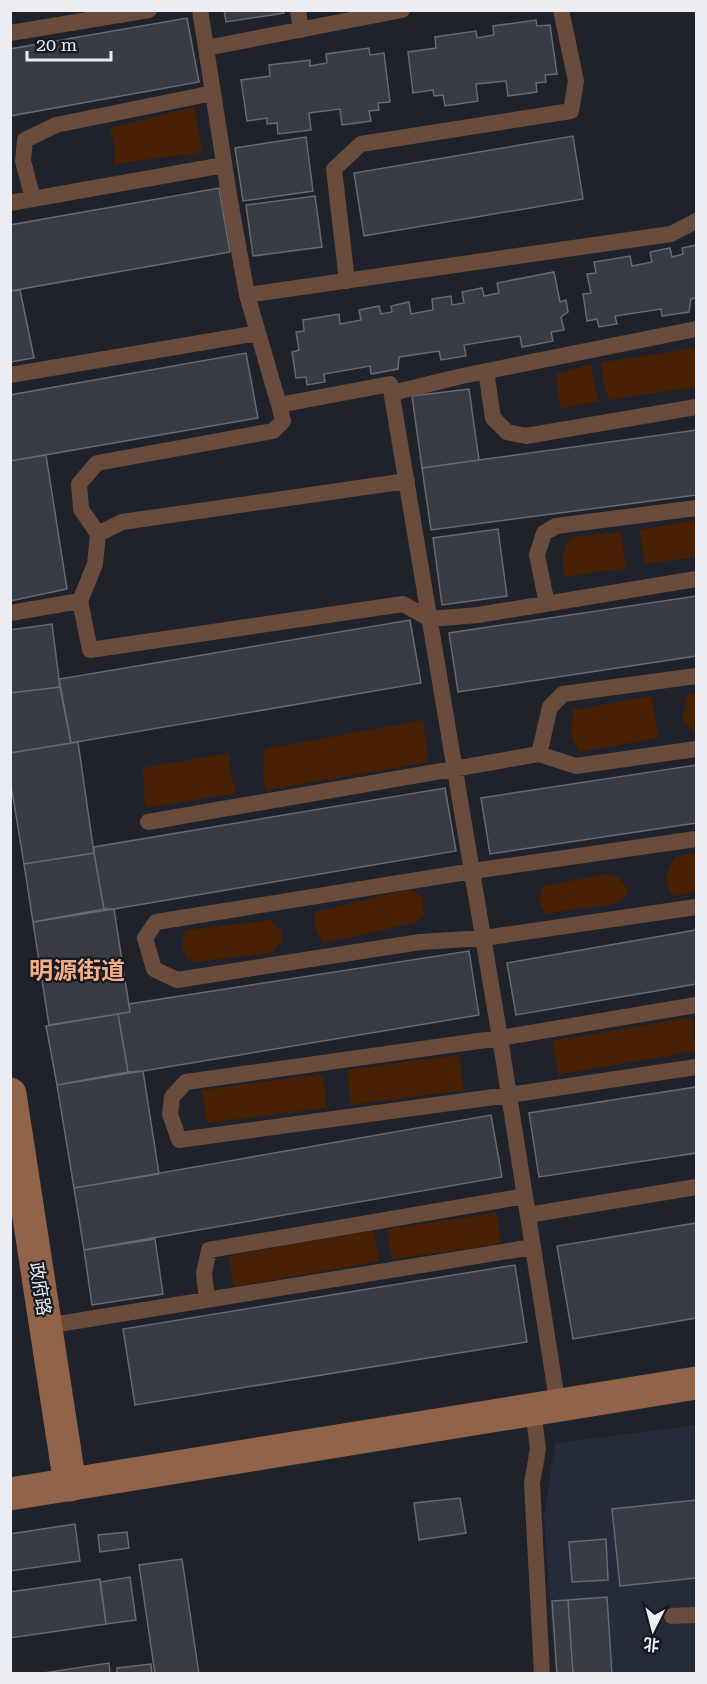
<svg xmlns="http://www.w3.org/2000/svg" width="707" height="1684" font-family="'Roboto Serif','Noto Sans SC',serif">
<style>
.built{fill:#262b39}
.green{fill:#482004}
.building{fill:#393c45;stroke:#676a74;stroke-width:1.5}
.lines{fill:none;stroke-linecap:round;stroke-linejoin:round}
.lane{stroke:#694c3b;stroke-width:16}
.secondary{stroke:#916348;stroke-width:33}
.labels{text-anchor:middle;stroke-width:4.5;stroke-linejoin:round;paint-order:stroke}
.street-label{font-size:18px;fill:#ebedf3;stroke:#151820}
.district-label{font-size:24px;font-weight:bold;fill:#f5af85;stroke:#151820}
</style>
<rect width="100%" height="100%" fill="#1f222a"/>
<path class="built" d="M696,1425V1673H555L544,1518L555,1443Z"/>
<path class="green" d="M194,107L203,152L114,164L115,150L110,128Z
M696,348V387L609,400L603,380L602,362Z
M591,364L598,401L560,409L556,374Z
M696,520V557L645,564L639,530Z
M621,532L626,568L564,577C562,561 561,550 571,537Z
M696,693V731L693,732L682,718L688,694Z
M652,696L658,738L580,752L571,736L573,710Z
M423,720L429,762L266,790L263,773L265,749Z
M229,753L231,777L237,793L145,808L143,768Z
M696,853V892L672,896C663,879 667,871 676,856Z
M607,874L620,878L628,891L619,903L545,914L539,901L543,886Z
M409,889L422,897L424,915L415,923L323,943L314,925L315,912Z
M270,920L281,931L282,941L272,953L197,962L187,958L182,947L185,930Z
M693,1017L696,1051L558,1075L552,1041Z
M459,1055L464,1090L351,1105L347,1070Z
M323,1074L327,1108L207,1123L202,1090Z
M496,1213L501,1244L392,1259L387,1229Z
M373,1230L379,1261L234,1287L228,1256Z"/>
<path class="building" d="M224,10H284V13L226,22Z
M187,18L199,82L10,116V49Z
M536,20L537,26L550,25L557,74L545,75L546,82L536,83L537,92L508,96L506,81L476,84L478,101L445,106L443,95L434,96L433,90L413,93L408,52L436,48L435,37L476,31L477,38L494,35L493,26Z
M369,48L370,55L384,53L390,102L378,103L379,110L369,111L371,121L342,125L340,109L309,113L311,130L278,134L277,123L267,124V118L247,121L241,80L270,76L269,65L310,60V66L327,63L326,54Z
M573,136L583,199L364,236L354,173Z
M306,137L313,191L243,201L235,148Z
M219,188L230,252L10,291V225Z
M315,196L322,247L253,256L246,205Z
M696,245V298L691,299L689,312L662,316L661,309L615,316L617,324L599,327L597,319L587,321L583,294L591,293L587,274L596,273L594,262L630,256L632,266L652,262L650,252L670,248L672,257L683,254L682,248Z
M554,272L560,302L566,300L568,312L561,317L564,330L551,332L553,341L522,347L520,336L464,345L466,356L441,360L439,351L399,357L398,369L371,374L370,366L324,374L325,382L307,385L306,377L296,378L292,352L299,350L296,332L304,331L303,320L339,314L340,324L361,320L359,310L379,306L381,314L392,312L391,306L409,302L411,314L433,310L432,299L451,296L452,305L464,303L462,292L482,288L484,296L499,293L497,283Z
M20,290L34,358L10,362V291Z
M246,353L258,418L10,461V395Z
M469,389L479,460L422,468L412,396Z
M696,430V495L431,530L422,468Z
M46,455L67,589L10,601V461Z
M498,529L507,596L442,605L433,538Z
M696,596V656L458,692L449,633Z
M410,620L421,683L71,743L59,679Z
M52,624L60,687L10,693V630Z
M60,687L71,743L10,753V693Z
M78,742L94,853L24,864L10,779V753Z
M696,765V823L490,854L481,798Z
M445,788L456,851L114,909H104L94,853V847Z
M94,853L104,909L33,922L24,864Z
M114,909L130,1012L49,1025L33,922Z
M696,930V984L516,1015L507,963Z
M469,951L479,1015L143,1071L128,1072L118,1014L130,1012L129,1004Z
M118,1014L128,1072L57,1085L46,1026Z
M143,1071L159,1174L74,1188L57,1085Z
M696,1087V1153L539,1177L529,1113Z
M491,1115L502,1177L84,1250L74,1188Z
M696,1223V1318L573,1339L557,1246Z
M155,1239L163,1294L92,1305L84,1250Z
M515,1265L527,1342L135,1405L123,1329Z
M460,1498L466,1533L419,1540L414,1503Z
M696,1500V1578L620,1586L612,1509Z
M75,1524L80,1561L10,1571V1534Z
M127,1532L129,1548L100,1552L98,1535Z
M606,1539L608,1580L572,1582L569,1542Z
M182,1559L199,1674H155L139,1565Z
M130,1577L136,1620L106,1624L100,1582Z
M100,1579L106,1624L10,1638V1592Z
M607,1597L612,1674H573L568,1600Z
M568,1600L573,1674H557L552,1601Z
M109,1663L110,1674H37Z
M151,1664L152,1674H117V1668Z"/>
<g class="lines">
<path class="lane" d="M200,10L230,201L247,295L279,405L390,384L500,1038L558,1406
M298,10L301,30
M10,33L149,10
M206,48L402,10
M33,199L23,161L25,140L56,125L213,93
M10,203L224,165
M347,281L334,169L361,144L571,111L576,81L561,10
M247,295L671,234L696,221
M486,371L493,418L507,432L526,436L696,407
M10,375L258,333
M392,393L462,376L696,329
M98,534L81,509L79,484L97,463L273,431L283,421L279,405
M80,601L95,564L98,534L122,522L407,481
M547,604L537,555L544,533L556,526L696,508
M10,613L80,601L90,650L403,604L430,619L478,615L696,579
M539,754L550,707L563,694L696,676
M148,822L539,754L576,766L696,749
M696,839L473,871L156,922L145,938L154,969L177,980L420,942L484,938L696,907
M696,1005L500,1038L186,1082L172,1097L170,1114L179,1140L509,1095L696,1067
M528,1215L696,1187
M207,1300L204,1273L209,1250L525,1196
M46,1326L533,1247
M533,1410L538,1449L532,1483L542,1674
M672,1616L696,1615"/>
<path class="secondary" d="M10,1094L70,1485
M10,1494L696,1383"/>
</g>
<g class="labels">
<g class="street-label">
<text transform="translate(40 1289) rotate(81)" y="6">政府路</text>
</g>
<g class="district-label">
<text x="77" y="979">明源街道</text>
</g>
</g>
<rect width="707" height="1684" fill="none" stroke="#ebedf3" stroke-width="24"/>
<g transform="translate(653 1630) rotate(186)" stroke="#151820" stroke-width="4.5" paint-order="stroke">
<path d="M0-4.5L10 22L0 15L-10 22Z" fill="#ebedf3"/>
<text y="-9" font-size="16" font-weight="bold" text-anchor="middle" fill="#ebedf3">北</text>
</g>
<path d="M27 51v9h84v-9" fill="none" stroke="#ebedf3" stroke-width="3"/>
<text x="36" y="51" font-size="18" fill="#ebedf3" stroke="#151820" stroke-width="4.5" paint-order="stroke">20 m</text>
</svg>
